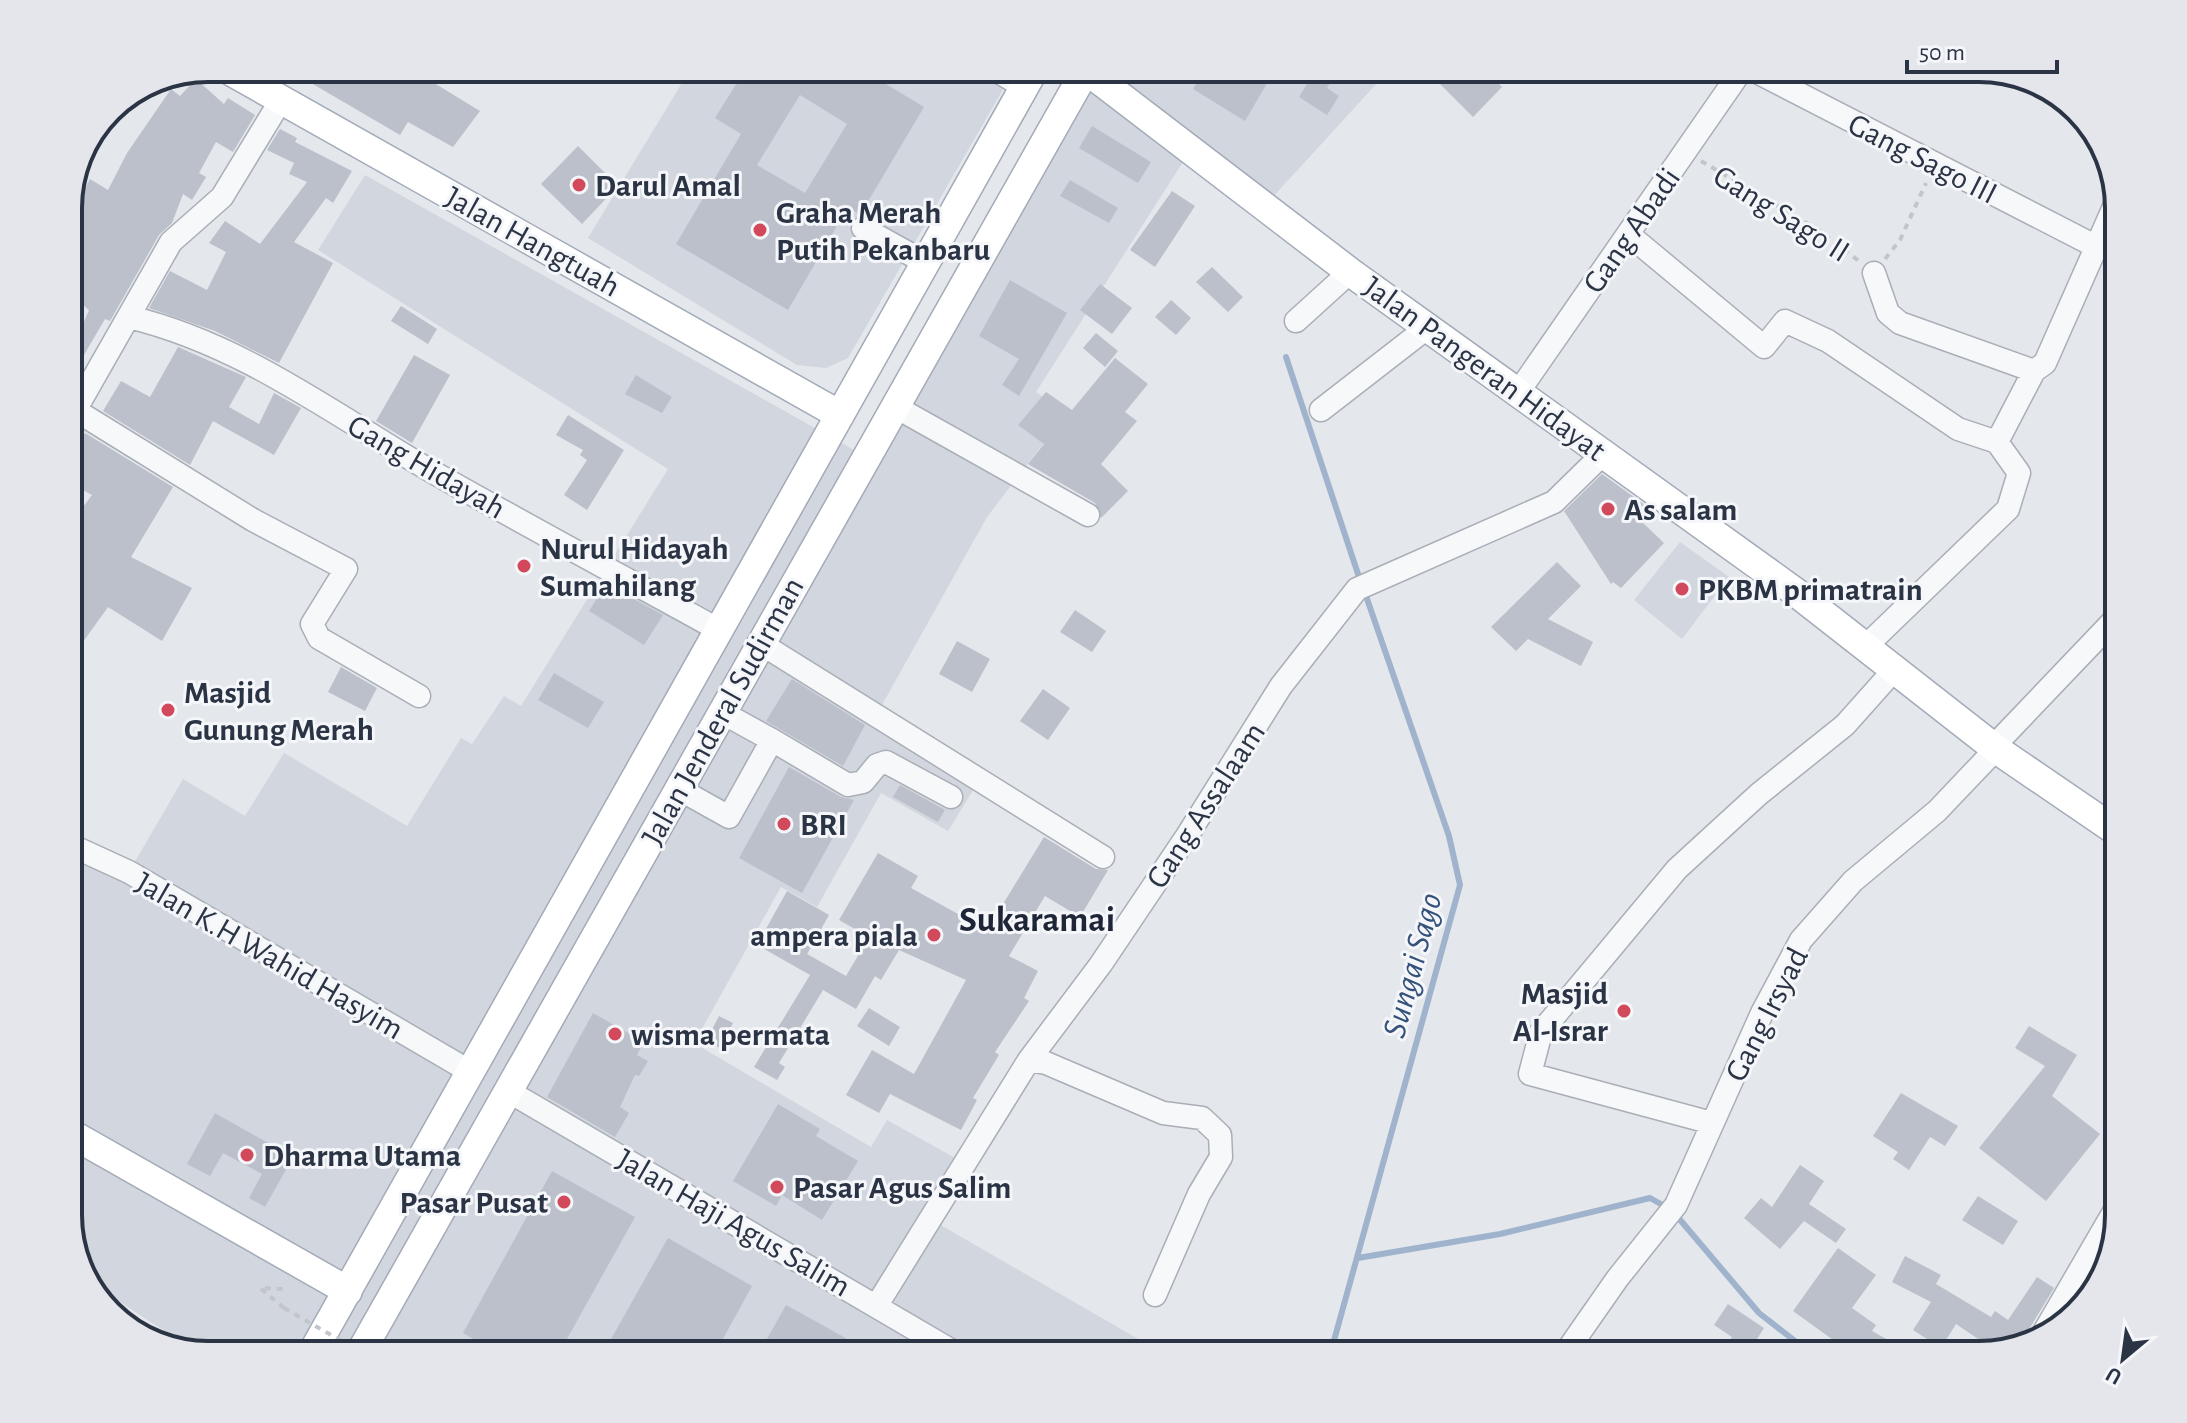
<svg xmlns="http://www.w3.org/2000/svg" width="2187" height="1423" font-family="'Alegreya Sans',sans-serif">
<style>
.built{fill:#d2d6de}
.lines{fill:none;stroke-linecap:round;stroke-linejoin:round}
.stream{stroke:#9fb4cc;stroke-width:6}
.building{fill:#bbc0ca;fill-rule:evenodd}
.minor-casing{stroke:#a9aeb7;stroke-width:25}
.major-casing{stroke:#a3abb8;stroke-width:31}
.path{stroke:#c2c5cb;stroke-width:4;stroke-dasharray:6 6;stroke-linecap:butt}
.minor{stroke:#f7f8fa;stroke-width:22}
.major{stroke:#fff;stroke-width:28}
.path-bridge{stroke:#c2c5cb;stroke-width:4;stroke-dasharray:6 6;stroke-linecap:butt}
.poi-dot{fill:#d1495b;stroke:#f4f6f9;stroke-width:3}
.labels{text-anchor:middle;stroke-width:6;stroke-linejoin:round;paint-order:stroke}
.street-label{font-size:32px;fill:#2b3445;stroke:#f4f6f9}
.poi-label{font-size:32px;font-weight:bold;fill:#2b3445;stroke:#f4f6f9;text-anchor:start}
.water-label{font-size:34px;font-style:italic;fill:#34527a;stroke:#f4f6f9}
.quarter-label{font-size:36px;font-weight:bold;fill:#1d2536;stroke:#f4f6f9}
.rim{fill:none;stroke:#2b3445;stroke-width:4}
</style>
<rect width="100%" height="100%" fill="#e4e7ec"/>
<path class="built" d="M691,68H975L1005,86L848,358L826,368L797,365L588,238Z
M1126,68H1391L1269,201L1129,91Z
M1067,75L1183,162L1036,392L1066,414L987,517L873,721L976,785L948,831L881,793L817,907L781,887L694,1043L871,1147L887,1120L957,1159L925,1216L1166,1355H208L157,1340L163,1330L85,1279L68,1224V844L129,872L183,779L245,816L284,753L407,826L461,738L472,744L504,696L521,706L668,469L318,250L365,175L854,450Z
M1680,542L1729,577L1682,639L1634,600Z"/>
<g class="lines">
<path class="stream" d="M1286,357L1360,580
M1676,1215L1759,1313L1813,1355
M1358,1258L1500,1234L1650,1198L1668,1208
M1330,1355L1460,885L1449,836L1365,593"/>
</g>
<path class="building" d="M312,68H444L434,83L480,111L453,147L408,122L400,135L306,80Z
M758,68H875L871,75L924,107L860,215L848,207L788,310L676,244L741,134L715,118L745,70L754,75ZM800,95L847,124L805,193L757,165Z
M1206,68H1276L1245,121L1193,89Z
M1424,68H1483L1502,87L1473,117Z
M1315,71L1331,81L1327,88L1339,96L1327,115L1299,97Z
M196,79L224,104L228,98L255,115L233,152L216,142L199,173L206,177L192,200L183,194L172,223L159,235L110,321L105,319L74,372L68,369V359L89,310L68,293V240L78,226L68,219L90,179L108,190L127,153L171,89L180,96Z
M1092,126L1151,162L1138,183L1079,148Z
M280,129L297,138L295,142L352,171L333,203L326,198L294,242L333,263L279,363L215,331L149,308L170,271L207,290L226,252L209,243L225,221L260,244L307,182L289,174L294,163L267,150Z
M578,146L618,186L582,224L541,184Z
M1070,180L1118,208L1109,223L1060,196Z
M1172,191L1195,206L1155,267L1130,250Z
M1212,267L1243,297L1228,312L1196,282Z
M1010,280L1067,313L1019,396L1002,385L1019,359L979,336Z
M1100,284L1132,308L1112,334L1080,310Z
M1171,300L1191,318L1176,335L1155,317Z
M401,306L437,329L428,344L391,321Z
M1096,333L1118,351L1105,367L1083,348Z
M178,347L246,377L229,407L259,424L274,393L301,408L274,455L213,421L190,465L103,411L121,381L150,397Z
M414,355L450,375L412,443L376,421Z
M1115,358L1148,384L1125,412L1137,421L1101,464L1128,491L1101,518L1095,503L1028,464L1044,444L1018,425L1046,392L1072,410Z
M636,375L672,397L662,413L625,394Z
M568,415L624,450L587,510L564,495L587,460L580,455L583,450L556,435Z
M85,433L173,487L131,557L192,588L162,641L108,607L68,663V538L81,517L77,515L92,495L68,482V458Z
M1602,474L1656,513L1641,521L1664,543L1621,588L1613,582L1611,584L1564,511Z
M1557,562L1581,586L1548,619L1593,642L1581,666L1528,639L1516,651L1491,627Z
M606,584L663,615L644,645L589,611Z
M1075,610L1106,631L1092,652L1060,632Z
M957,641L990,659L972,692L939,674Z
M341,667L377,688L365,711L328,692Z
M554,673L604,702L588,728L538,700Z
M792,679L865,725L843,766L766,721Z
M1043,689L1070,708L1048,740L1020,721Z
M789,767L841,797L854,800L802,893L739,858Z
M900,785L945,810L938,822L893,797Z
M1044,837L1096,869L1108,870L1080,917L1045,896L1009,956L1038,971L1024,998L1029,1001L995,1052L999,1055L973,1098L977,1100L961,1130L890,1094L879,1113L846,1095L872,1050L914,1074L966,980L899,950L881,980L875,976L856,1009L823,990L779,1063L785,1067L777,1080L754,1067L810,975L757,945L787,891L829,915L807,954L846,976L869,937L839,920L878,853L918,876L911,888L987,930Z
M869,1008L900,1027L889,1046L857,1026Z
M593,1013L644,1042L637,1055L648,1061L639,1076L635,1075L620,1107L629,1113L615,1137L547,1097Z
M719,1016L733,1023L720,1048L706,1041Z
M2029,1026L2077,1055L2052,1096L2100,1134L2046,1201L1979,1148L2045,1066L2015,1048Z
M1901,1093L1958,1126L1945,1146L1930,1137L1909,1170L1893,1159L1898,1152L1873,1136Z
M778,1104L820,1129L816,1136L858,1161L822,1220L782,1195L776,1206L733,1181Z
M215,1113L293,1157L265,1207L249,1198L262,1174L223,1153L210,1176L187,1164Z
M1800,1165L1824,1181L1809,1204L1846,1229L1836,1243L1804,1221L1780,1249L1744,1218L1761,1198L1772,1207Z
M552,1171L635,1217L558,1355H502L463,1333Z
M1978,1196L2018,1221L2003,1245L1962,1220Z
M668,1238L752,1286L714,1355H602Z
M1838,1248L1876,1275L1852,1308L1876,1325L1872,1331L1915,1355H1854L1793,1311Z
M1905,1256L1941,1275L1936,1284L1991,1317L1995,1311L2008,1320L2037,1277L2054,1288L2020,1344L1996,1351L1956,1324L1941,1348L1913,1330L1931,1302L1892,1282Z
M1728,1304L1764,1328L1747,1355H1720L1732,1337L1714,1325Z
M786,1305L815,1321L876,1355H758Z"/>
<g class="lines">
<defs>
<path id="minor" d="M992,68L1024,87
M1749,68L2097,247
M863,228L926,263
M1628,234L1764,347L1785,321L1828,341L1958,429L1997,442
M1874,273L1888,313L1900,323L2034,371L2045,363L2117,200
M129,317C242,344 333,414 431,471C526,525 623,577 719,630
M1296,321L1350,272
M1519,391L1743,68
M894,406L1088,515
M75,410L253,520L346,569L312,624L319,638L419,696
M1321,410L1428,327
M69,421L171,242L222,197L281,100
M760,643L1103,857
M1866,646L2008,509L2019,473L1997,442L2034,371
M772,740L848,785L863,782L877,765L886,762L951,797
M1994,746L2119,615
M679,789L729,817L772,740L721,712
M68,844L129,872L469,1071
M1029,1060L1046,1063L1163,1113L1202,1118L1220,1135L1221,1157L1199,1194L1155,1295
M508,1091L959,1355
M1712,1123L1530,1074L1541,1032L1677,869L1759,794L1845,725L1894,670
M877,1305L1029,1060L1101,964L1187,836L1281,686L1357,589L1554,502L1604,453
M2040,1339L2119,1203
M462,1355L463,1353
M1564,1355L1617,1279L1676,1205L1762,1013L1801,940L1853,881L1937,811L1996,749"/>
<path id="major" d="M225,68L840,415
M1086,70L1350,272L1794,591L1996,749L2119,833
M68,1132L348,1291
M311,1355L1035,68
M359,1355L1087,68"/>
</defs>
<use href="#minor" class="minor-casing"/>
<use href="#major" class="major-casing"/>
<path class="path" d="M1701,161L1817,229L1859,261
M1885,259L1900,240L1926,183
M284,1308L260,1288L286,1289"/>
<use href="#minor" class="minor"/>
<use href="#major" class="major"/>
<path class="path-bridge" d="M284,1308L366,1355"/>
</g>
<g class="poi-dot">
<circle cx="579" cy="185" r="8"/>
<circle cx="760" cy="230" r="8"/>
<circle cx="1608" cy="509" r="8"/>
<circle cx="524" cy="566" r="8"/>
<circle cx="1682" cy="589" r="8"/>
<circle cx="168" cy="710" r="8"/>
<circle cx="784" cy="824" r="8"/>
<circle cx="934" cy="935" r="8"/>
<circle cx="1624" cy="1011" r="8"/>
<circle cx="615" cy="1034" r="8"/>
<circle cx="247" cy="1155" r="8"/>
<circle cx="777" cy="1187" r="8"/>
<circle cx="564" cy="1202" r="8"/>
</g>
<g class="labels">
<g class="street-label">
<text transform="translate(1923 158) rotate(27)" y="11">Gang Sago III</text>
<text transform="translate(1782 213) rotate(32)" y="11">Gang Sago II</text>
<text transform="translate(1631 230) rotate(-55)" y="11">Gang Abadi</text>
<text transform="translate(533 241) rotate(29)" y="11">Jalan Hangtuah</text>
<text transform="translate(1485 368) rotate(36)" y="11">Jalan Pangeran Hidayat</text>
<text transform="translate(427 466) rotate(30)" y="11">Gang Hidayah</text>
<text transform="translate(722 711) rotate(-61)" y="11">Jalan Jenderal Sudirman</text>
<text transform="translate(1205 805) rotate(-57)" y="11">Gang Assalaam</text>
<text transform="translate(270 955) rotate(30)" y="11">Jalan K.H Wahid Hasyim</text>
<text transform="translate(1766 1014) rotate(-63)" y="11">Gang Irsyad</text>
<text transform="translate(734 1222) rotate(30)" y="11">Jalan Haji Agus Salim</text>
</g>
<g class="poi-label">
<text x="595" y="196">Darul Amal</text>
<text x="776" y="223">Graha Merah<tspan x="776" dy="37">Putih Pekanbaru</tspan></text>
<text x="1624" y="520">As salam</text>
<text x="540" y="559">Nurul Hidayah<tspan x="540" dy="37">Sumahilang</tspan></text>
<text x="1698" y="600">PKBM primatrain</text>
<text x="184" y="703">Masjid<tspan x="184" dy="37">Gunung Merah</tspan></text>
<text x="800" y="835">BRI</text>
<text x="918" y="946" text-anchor="end">ampera piala</text>
<text x="1608" y="1004" text-anchor="end">Masjid<tspan x="1608" dy="37">Al-Israr</tspan></text>
<text x="631" y="1045">wisma permata</text>
<text x="263" y="1166">Dharma Utama</text>
<text x="793" y="1198">Pasar Agus Salim</text>
<text x="548" y="1213" text-anchor="end">Pasar Pusat</text>
</g>
<g class="water-label">
<text transform="translate(1411 965) rotate(-75)" y="12">Sungai Sago</text>
</g>
<g class="quarter-label">
<text x="1037" y="931">Sukaramai</text>
</g>
</g>
<path d="M0 0H2187V1423H0ZM208 82H1979A126 126 0 0 1 2105 208V1215A126 126 0 0 1 1979 1341H208A126 126 0 0 1 82 1215V208A126 126 0 0 1 208 82Z" fill="#e4e6eb" fill-rule="evenodd"/>
<path class="rim" d="M208 82H1979A126 126 0 0 1 2105 208V1215A126 126 0 0 1 1979 1341H208A126 126 0 0 1 82 1215V208A126 126 0 0 1 208 82Z"/>
<g transform="translate(2123 1359) rotate(209)" stroke="#f4f6f9" stroke-width="6" paint-order="stroke">
<path d="M0-6L14 30L0 20L-14 30Z" fill="#2b3445"/>
<text y="-12" font-size="22" font-weight="bold" text-anchor="middle" fill="#2b3445">U</text>
</g>
<path d="M1907 60v12h150v-12" fill="none" stroke="#2b3445" stroke-width="4"/>
<text x="1919" y="60" font-size="24" fill="#2b3445" stroke="#f4f6f9" stroke-width="6" paint-order="stroke">50 m</text>
</svg>
